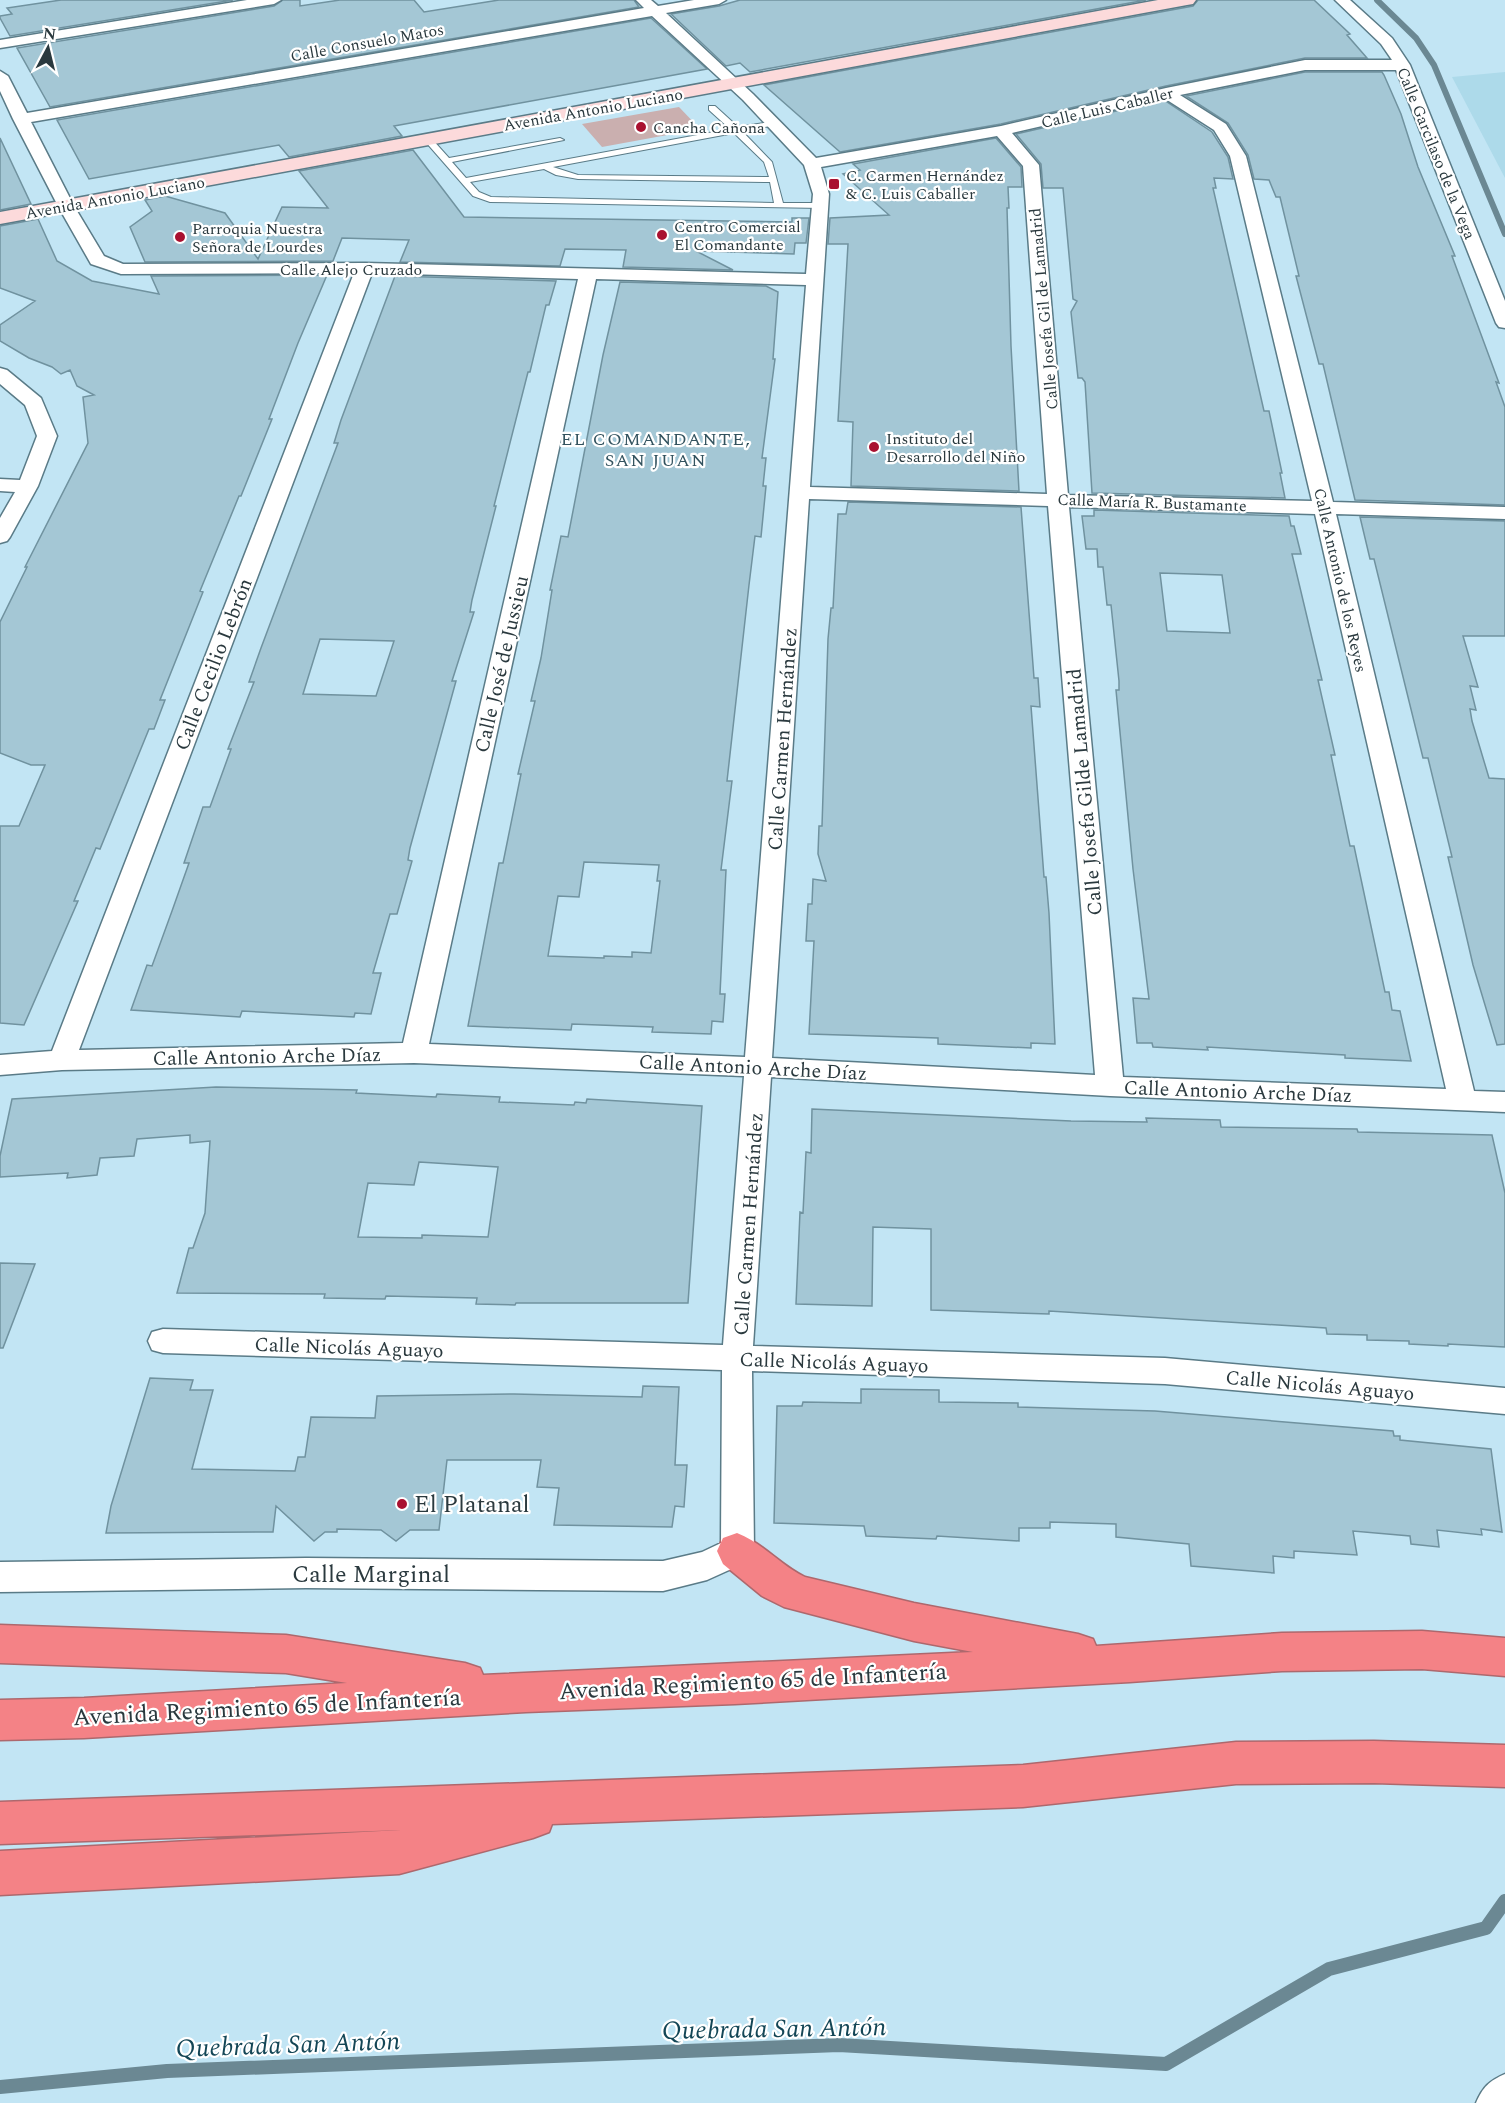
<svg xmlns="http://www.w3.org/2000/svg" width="1505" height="2103" font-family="Spectral,serif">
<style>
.built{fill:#addaea}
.green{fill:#caafaf}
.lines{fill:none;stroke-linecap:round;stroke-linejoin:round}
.stream-far1{stroke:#6b8893;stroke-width:6}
.stream{stroke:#6b8893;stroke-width:14}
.building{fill:#a4c7d5;stroke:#70929f;stroke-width:1.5;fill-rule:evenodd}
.lane-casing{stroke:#5a7b87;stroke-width:2}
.street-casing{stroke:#5a7b87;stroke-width:3}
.secondary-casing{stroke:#5a7b87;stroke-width:3}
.highway-casing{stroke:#ad686d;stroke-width:3}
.lane{fill:#fff;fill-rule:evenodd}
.street{fill:#fff;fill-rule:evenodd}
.secondary{fill:#fcdadb;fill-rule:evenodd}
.highway{fill:#f48286;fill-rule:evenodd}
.poi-dot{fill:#a91130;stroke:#fff;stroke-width:2}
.labels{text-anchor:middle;stroke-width:4.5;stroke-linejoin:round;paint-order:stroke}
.far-street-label{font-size:16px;fill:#2a393e;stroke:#fff}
.far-poi-label{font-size:16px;fill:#2a393e;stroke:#fff;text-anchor:start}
.far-neighbourhood-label{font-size:18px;letter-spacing:1.5px;fill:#32525e;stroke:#fff}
.street-label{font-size:20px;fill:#2a393e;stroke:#fff}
.near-poi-label{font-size:24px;fill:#2a393e;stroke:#fff;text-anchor:start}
.near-street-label{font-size:24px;fill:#2a393e;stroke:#fff}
.near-water-label{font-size:26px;font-style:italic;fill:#134656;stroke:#fff}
</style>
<rect width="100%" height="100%" fill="#c2e5f4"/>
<path class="built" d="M1505,72V178L1452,77Z"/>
<path class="green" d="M679,107L700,129L602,147L582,124Z"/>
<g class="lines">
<path class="stream-far1" d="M1377,0L1416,38L1434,65L1505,234"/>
<path class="stream" d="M0,2087L167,2071L839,2045L1166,2064L1329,1969L1486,1928L1505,1901"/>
</g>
<path class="building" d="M61,0H233L10,36L0,18V16L12,14L7,8Z
M283,0H300V6L340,0H414L424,12L499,0H634L639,7L50,107L17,48L274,6Z
M740,0H1146L750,72L740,63L726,66L671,14L719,6Z
M1198,0H1314L1350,34L1347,35L1367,58H1305L1166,86L1001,124L840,152L764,85L1193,6Z
M651,18L707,69L394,126L402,136L289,157L279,145L89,179L57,120Z
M1305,72H1382L1384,75L1401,114L1418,167L1455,256H1452L1499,383L1496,382L1505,407V505L1355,500L1323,364H1319L1296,276H1299L1280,197H1276L1269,180L1254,179L1248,155L1228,123L1186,96Z
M1164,100L1212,132L1228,157L1233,179L1214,178L1216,188H1213L1264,411H1269L1282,473H1280L1285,498L1092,493L1085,382L1082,378H1078L1071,312L1077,301L1073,299L1063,188H1043L1041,164L1016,134Z
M0,138L31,204L0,210Z
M996,138L1021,167L1022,187H1008L1009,208H1007L1011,346L1019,491L851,486L853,422L838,421L848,244H828L830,218L889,215L843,174L860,170L853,164Z
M413,150L464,217L792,222V218H809L806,243H795L794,254L696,251L733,270L623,267L626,250L565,249L560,266L400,262L409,240L342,238L333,261L145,262L130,227L152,211L145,200L165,196L225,213L258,259L282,207L328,208L299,171Z
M38,219L57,261L92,281L159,294L151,276L327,275L298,343L269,419H272L241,496H239L200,591L203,592L160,700H165L154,729H149L100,849L96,848L74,901H78L24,1025L0,1023V826H19L45,765H31L0,753V622L27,567H25L88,443L83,397L94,395L77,386L70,370L61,374L52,367L29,358L0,341V325L35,301L0,288V226Z
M395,276L556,281L549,305H546L530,372H528L494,506H496L472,600L470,612H474L452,681H456L410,848L408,860L412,861L397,914H390L373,973H381L371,1014L355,1013L354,1017L242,1011L240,1017L131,1010L147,965L152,966L172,911L189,863H184L203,807H210L231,749H228L254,682H249L261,648L338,443H334L341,420ZM320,639L394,641L376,696L303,694Z
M620,282L766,286L778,292L773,359H775L762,458H766L763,486H766L761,537L755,536L749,585L727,781H732L721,870H726L720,994H725L723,1022L712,1021L711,1034L652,1032L653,1027L572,1024L571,1030L468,1026L499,863H503L521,774H518L535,701H531L541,658L552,590H550L561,536L568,537L603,355ZM584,862L659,865L657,881H660L651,953L632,952V957L604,956V958L548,956L558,896L579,897Z
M848,502L1021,507L1034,678H1038L1040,707L1031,706L1044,877H1046L1049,913L1055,1044L1031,1043V1048L938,1044V1038L809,1034L814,941H806L808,904H812L813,879L826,881L818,854L819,826H822L828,639L831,608H833L838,514H846Z
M1094,510L1289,516L1291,526H1294L1301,554H1292L1322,680H1318L1335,755H1331L1350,846H1354L1385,992H1389L1392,1010L1400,1011L1411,1061L1345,1058V1055L1207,1047L1208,1050L1153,1047L1152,1043H1137L1133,998L1149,999L1133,869L1116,690H1119V681L1111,605H1107L1103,567H1098L1097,549H1086L1082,516H1094ZM1160,573L1222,575L1230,633L1167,631Z
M1360,517L1505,521V636H1463L1478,687L1470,686L1476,710L1470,709L1472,721L1489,778L1505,779V1044L1497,1045L1473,965L1448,857H1452L1428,758H1423L1374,559H1370Z
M216,1087L357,1090L356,1093L436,1097L437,1094L500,1097L499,1102L574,1105L575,1102L586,1103L587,1099L702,1106L688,1303H516L515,1305L476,1304L477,1298L386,1296L385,1299L324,1298L325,1294L177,1293L189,1248H193L205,1213L210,1141L190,1143V1135L137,1139L134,1156L100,1158L97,1175L67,1178L68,1173L0,1177V1156L12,1099ZM419,1162L498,1167L488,1237L422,1235V1238L358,1237L368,1183L414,1185Z
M812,1109L1071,1121L1147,1122L1146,1118L1220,1120L1221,1127L1357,1129L1358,1132L1492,1135L1505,1193V1347L1448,1344V1346L1409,1344V1341L1367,1340V1335L1327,1334L1326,1328L1049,1311V1314L931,1310V1229L873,1227L872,1306L796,1304L800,1212L803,1213L806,1152L811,1153Z
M0,1263L35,1264L3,1348H0Z
M150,1378L193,1380L190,1390H213L192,1469L295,1471L298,1457H305L311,1417L375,1418L377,1396L514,1394L642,1397L643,1386L679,1387L675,1465H687L684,1507L675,1506L672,1527L554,1525L559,1488L537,1487L541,1460H447L439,1530H410L396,1541L381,1530L337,1529V1532H325L314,1541L276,1506L273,1532L106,1533L111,1506Z
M861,1389L939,1390V1402L1018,1403V1407L1155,1411L1393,1431L1394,1436H1400V1440L1491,1449L1502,1532L1481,1529L1482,1535L1437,1530L1439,1547L1411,1544L1410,1536L1353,1531L1357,1555L1294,1551V1558L1273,1556L1274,1573L1191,1566L1189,1544L1116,1537V1524L1050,1522V1528H1019V1541L937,1536L936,1539L866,1536L864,1526L774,1523L777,1406H802L803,1402L861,1403Z"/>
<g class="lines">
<defs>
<path id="lane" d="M709,106H715L738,127L776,121V125L742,131L772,162L783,203H820L824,206L823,208L490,202L473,196L424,140L431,138L449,158L560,138L564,140L452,162L466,178L730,129L709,110ZM734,133L764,162L769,177L578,175L553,167ZM544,169L556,175L578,179L770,182L774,203L491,197L479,192L470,182Z"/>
<path id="street" d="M247,0H281L274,4L0,48V40Z
M636,0H651L658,6L694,0H726L719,4L666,13L753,94L816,158L1001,126L1166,88L1305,60H1392L1381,44L1335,0H1350L1392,38L1410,65L1505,301V328L1499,327L1496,323L1396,70H1305L1180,95L1226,124L1246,156L1333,502L1505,507V519L1336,514L1474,1091L1505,1092V1112L1110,1096L771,1077L753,1346L1165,1358L1505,1388V1414L1165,1384L752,1371L754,1551L749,1561L707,1580L663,1591L306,1588L0,1592V1562L306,1558L663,1561L702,1552L721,1543L722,1370L163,1353L152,1350L148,1341L152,1332L163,1329L723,1345L744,1076L414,1063L62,1070L0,1075V1055L52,1051L354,273L121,274L91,264L58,206L13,119L0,91V71L8,76L27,113L644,8ZM652,16L743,100L804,165L813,194L806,274L365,263L123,264L104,256L74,206L31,122ZM1164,98L1214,130L1230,156L1312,501L1068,495L1039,165L1012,133ZM997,136L1023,166L1047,494L810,487L829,194L821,167ZM372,273L578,279L403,1043L79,1050ZM596,279L806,285L745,1057L429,1044ZM809,499L1048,506L1095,1075L772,1058ZM1069,507L1315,514L1446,1089L1123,1077Z
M0,368L7,370L41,398L57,436L38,486L10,537L7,541L0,543V518L15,492L0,491V479L20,480L37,436L25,405L0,384Z
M1505,2074V2103H1476C1483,2087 1489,2081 1505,2074Z"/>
<path id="secondary" d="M1158,0H1196L1193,4L1187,5L0,224V212Z"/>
<path id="highway" d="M737,1533C763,1543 780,1565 805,1577L914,1603L1078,1634L1093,1639L1096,1646L1282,1633L1422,1631L1505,1638V1676L1422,1669L1282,1671L1130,1682L735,1704L526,1712L84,1738L0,1740V1700L84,1698L347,1683L286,1673L0,1663V1625L286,1635L465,1663L480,1668L483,1675L973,1652L914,1641L784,1607L762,1596L723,1564L717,1551L723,1538Z
M1374,1741L1505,1745V1787L1374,1783L1236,1784L1023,1807L552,1824L549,1832L533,1838L399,1874L0,1895V1851L401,1830L0,1844V1802L1023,1765L1236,1742Z"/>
</defs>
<use href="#lane" class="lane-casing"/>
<use href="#street" class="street-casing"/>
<use href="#secondary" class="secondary-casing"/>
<use href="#highway" class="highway-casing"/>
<use href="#lane" class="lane"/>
<use href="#street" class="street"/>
<use href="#secondary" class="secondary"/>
<use href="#highway" class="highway"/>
</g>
<g class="poi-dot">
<circle cx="641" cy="127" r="6"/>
<rect x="828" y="178" width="12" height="12" rx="3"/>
<circle cx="662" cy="235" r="6"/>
<circle cx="180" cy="237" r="6"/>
<circle cx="874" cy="447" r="6"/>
<circle cx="402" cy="1504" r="6"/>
</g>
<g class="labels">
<g class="far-street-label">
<text transform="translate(367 42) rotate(-10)" y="6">Calle Consuelo Matos</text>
<text transform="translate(1107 107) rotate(-13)" y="6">Calle Luis Caballer</text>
<text transform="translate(593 109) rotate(-10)" y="6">Avenida Antonio Luciano</text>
<text transform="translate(1437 153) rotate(68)" y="6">Calle Garcilaso de la Vega</text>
<text transform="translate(115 197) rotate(-10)" y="6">Avenida Antonio Luciano</text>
<text x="351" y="275">Calle Alejo Cruzado</text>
<text transform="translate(1043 309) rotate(-95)" y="6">Calle Josefa Gil de Lamadrid</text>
<text transform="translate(1152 502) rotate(2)" y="6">Calle María R. Bustamante</text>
<text transform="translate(1341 580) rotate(77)" y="6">Calle Antonio de los Reyes</text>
</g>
<g class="far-poi-label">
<text x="653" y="133">Cancha Cañona</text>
<text x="846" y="181">C. Carmen Hernández<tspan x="846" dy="18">&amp; C. Luis Caballer</tspan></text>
<text x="674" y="232">Centro Comercial<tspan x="674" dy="18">El Comandante</tspan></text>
<text x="192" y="234">Parroquia Nuestra<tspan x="192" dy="18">Señora de Lourdes</tspan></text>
<text x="886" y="444">Instituto del<tspan x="886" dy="18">Desarrollo del Niño</tspan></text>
</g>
<g class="far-neighbourhood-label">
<text x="656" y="445">EL COMANDANTE,<tspan x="656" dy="21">SAN JUAN</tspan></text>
</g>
<g class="street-label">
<text transform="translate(213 664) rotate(-69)" y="7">Calle Cecilio Lebrón</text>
<text transform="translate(501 664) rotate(-77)" y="7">Calle José de Jussieu</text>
<text transform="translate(782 739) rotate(-86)" y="7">Calle Carmen Hernández</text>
<text transform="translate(1084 792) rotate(-95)" y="7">Calle Josefa Gilde Lamadrid</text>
<text transform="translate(267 1056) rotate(-1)" y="7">Calle Antonio Arche Díaz</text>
<text transform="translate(753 1067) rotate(3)" y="7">Calle Antonio Arche Díaz</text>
<text transform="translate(1238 1091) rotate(2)" y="7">Calle Antonio Arche Díaz</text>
<text transform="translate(748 1224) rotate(-86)" y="7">Calle Carmen Hernández</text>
<text transform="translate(349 1347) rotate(2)" y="7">Calle Nicolás Aguayo</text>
<text transform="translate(834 1362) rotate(2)" y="7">Calle Nicolás Aguayo</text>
<text transform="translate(1320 1385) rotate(5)" y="7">Calle Nicolás Aguayo</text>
</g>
<g class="near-poi-label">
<text x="414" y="1512">El Platanal</text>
</g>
<g class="near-street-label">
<text x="371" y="1582">Calle Marginal</text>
<text transform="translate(753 1681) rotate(-3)" y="8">Avenida Regimiento 65 de Infantería</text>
<text transform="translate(267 1707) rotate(-3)" y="8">Avenida Regimiento 65 de Infantería</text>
</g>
<g class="near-water-label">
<text transform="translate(774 2028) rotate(-1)" y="9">Quebrada San Antón</text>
<text transform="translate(288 2044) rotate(-2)" y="9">Quebrada San Antón</text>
</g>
</g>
<g transform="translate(48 48) rotate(7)" stroke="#ffffff" stroke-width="4.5" paint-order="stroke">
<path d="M0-4.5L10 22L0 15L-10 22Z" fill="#2a393e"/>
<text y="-9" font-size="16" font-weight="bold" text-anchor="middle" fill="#2a393e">N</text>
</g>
</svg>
